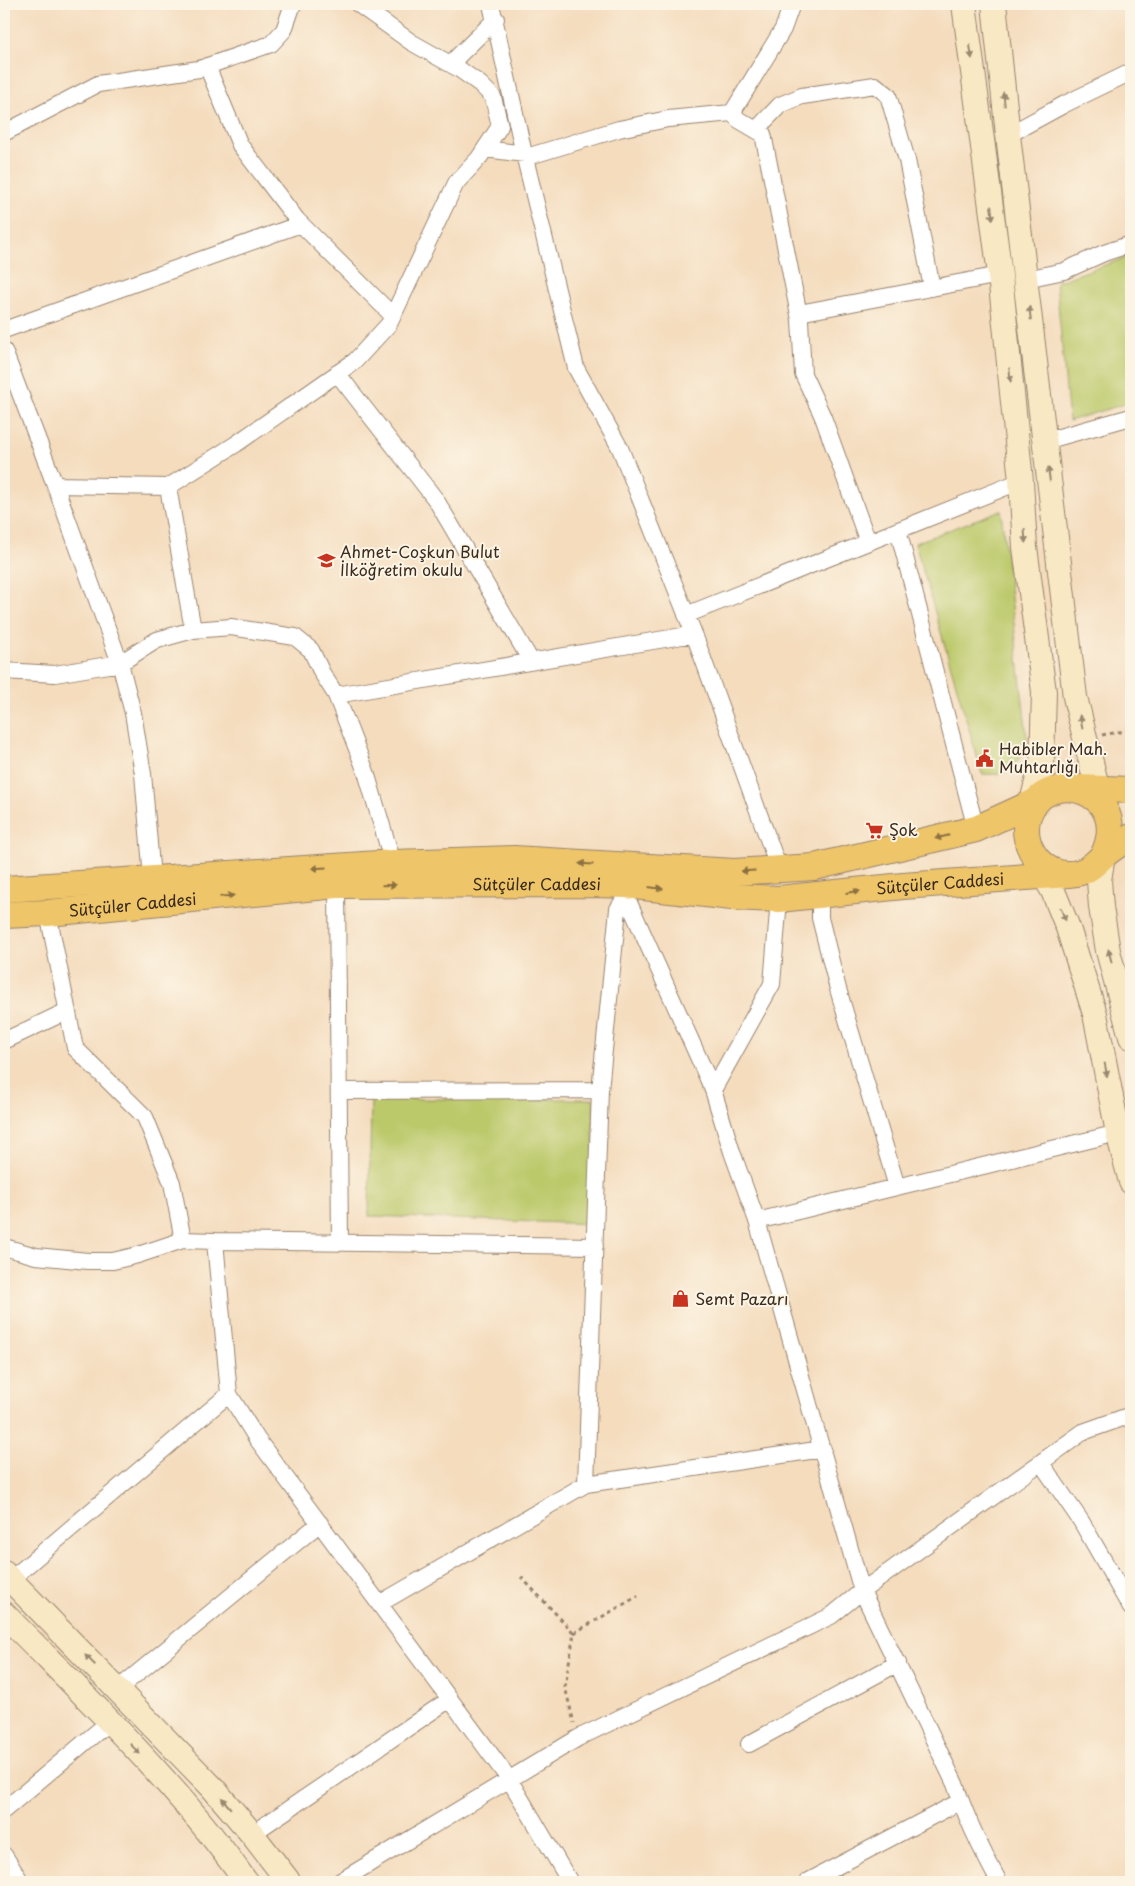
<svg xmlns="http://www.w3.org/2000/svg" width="1135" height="1886" font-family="'Playpen Sans',sans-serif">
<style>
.green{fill:#bcc96b;stroke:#7c7a44}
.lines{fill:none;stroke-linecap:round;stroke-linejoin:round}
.street-casing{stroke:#98836e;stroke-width:18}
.secondary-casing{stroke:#98836e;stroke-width:26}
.primary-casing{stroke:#98836e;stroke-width:28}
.path{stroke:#98836e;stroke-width:3;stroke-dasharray:4 4;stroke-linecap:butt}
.street{stroke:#fff;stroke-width:16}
.secondary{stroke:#f8e8c3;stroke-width:24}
.primary{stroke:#eec569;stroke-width:26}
.oneway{fill:#9a8970}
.oneway2{fill:#8c7040}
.labels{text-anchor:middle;stroke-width:4;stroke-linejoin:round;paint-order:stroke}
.poi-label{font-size:16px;fill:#3b2a1e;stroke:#fcf5e5;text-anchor:start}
.street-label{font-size:16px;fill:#3b2a1e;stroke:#fcf5e5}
</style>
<rect width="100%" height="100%" fill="#fcf5e5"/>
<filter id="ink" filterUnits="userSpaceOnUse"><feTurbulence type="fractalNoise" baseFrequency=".02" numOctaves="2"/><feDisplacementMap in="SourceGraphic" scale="10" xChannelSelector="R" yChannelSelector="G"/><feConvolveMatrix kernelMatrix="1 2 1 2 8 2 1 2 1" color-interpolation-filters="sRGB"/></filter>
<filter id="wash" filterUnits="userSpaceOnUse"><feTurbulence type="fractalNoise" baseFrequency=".0096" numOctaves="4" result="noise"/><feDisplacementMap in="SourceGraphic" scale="20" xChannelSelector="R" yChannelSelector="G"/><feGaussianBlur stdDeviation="1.12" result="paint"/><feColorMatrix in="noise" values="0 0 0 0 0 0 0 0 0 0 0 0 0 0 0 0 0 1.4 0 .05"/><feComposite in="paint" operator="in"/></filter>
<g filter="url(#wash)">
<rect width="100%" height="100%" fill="#f4dcbd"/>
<path class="green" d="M1131,256V402L1069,421L1056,282Z
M1001,510L1028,746C1011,769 1012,776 982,774L915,543Z
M371,1099H594L592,1224L369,1216Z"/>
</g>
<g filter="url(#ink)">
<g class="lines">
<defs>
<path id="street" d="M491,4L524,154L576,368L620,448L694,634L779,869
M450,64L496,19
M207,66L240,145L297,220L393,316
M732,113L783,29L792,4
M756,130L780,105L802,96L875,85L888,95L907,160L932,288
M4,133L98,84L199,69L271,44L284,30L293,4
M1008,135L1065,104L1131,72
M485,149L533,155L619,129L668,119L732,113L739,120L763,134L800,320L803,374L823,417L868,542
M1026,279L1064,271L1104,253L1131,244
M799,313L1000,275
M4,330L301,224
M4,351L55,485L168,487L236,444L355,361L389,324L456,183L479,158L500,126L493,97L480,84L459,69L411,42L358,4
M337,373L436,500L531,661
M1045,441L1131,417
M55,485L120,663L133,713L143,774L152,878
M168,487L193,630
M898,530L976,829
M686,615L1021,481
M4,671L55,674L120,663L157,640L193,630L231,627L295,637L311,650L322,673L336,695L366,772L393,863
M336,695L694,634
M337,885L340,1243
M626,885V896L713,1090L732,1152L757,1221L862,1591L955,1784C966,1818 982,1851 999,1882
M820,895V918L838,989L897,1187
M48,913L75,1048L145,1117L172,1183L183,1240
M4,1041L67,1011
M713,1090L772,984L779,899
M339,1091L600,1090
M757,1221L1118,1133
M215,1241L595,1246
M4,1247L36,1256L88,1261H113L138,1255L183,1240L215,1241L229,1394L257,1439L509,1779L570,1882
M1041,1463L1081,1521L1131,1608
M586,1484L600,1090L618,909L626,896
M10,1580L229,1394
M379,1604L586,1484L823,1449
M118,1689L320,1523
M749,1744L898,1663
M4,1810L109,1722
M252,1834L450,1699
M4,1855L21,1882
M339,1882L578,1738L831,1616L862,1591L1083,1432L1131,1415
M807,1882L961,1801"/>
<path id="secondary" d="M964,4L1000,275L1021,481L1025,547L1044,692L1042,762L1029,814
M994,4L1008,135L1075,697L1101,803
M1103,856L1099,880L1101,907L1108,951L1131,1037
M1036,861L1053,891L1068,928L1095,1014L1118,1133L1131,1182
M4,1573L212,1787L252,1834L289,1882
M4,1614C88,1700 177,1783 246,1882"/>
<g id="primary">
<path d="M1077,788L1131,790"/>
<path d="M1103,856C1135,790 1045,764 1028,816C1018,848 1047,883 1081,872C1091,869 1096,862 1103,856C1111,849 1122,842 1131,837"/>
<path d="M4,889L393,863L514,859L734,872L814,867L976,829L1037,801"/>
<path id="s1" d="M4,915L48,913L337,885L596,884L626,885L732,897L779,899L903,886L1068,874"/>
</g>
</defs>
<use href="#street" class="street-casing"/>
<use href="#secondary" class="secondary-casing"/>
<use href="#primary" class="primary-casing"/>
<path class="path" d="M1102,735L1131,730
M521,1577L574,1633L565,1687L574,1723
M574,1633L638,1596"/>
<use href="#street" class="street"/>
<use href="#secondary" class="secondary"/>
<use href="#primary" class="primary"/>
</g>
<defs><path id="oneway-solid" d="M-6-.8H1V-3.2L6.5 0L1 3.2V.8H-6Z" transform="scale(1.25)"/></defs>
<g class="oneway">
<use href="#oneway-solid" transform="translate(971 52) rotate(82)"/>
<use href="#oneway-solid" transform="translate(1004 99) rotate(-96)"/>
<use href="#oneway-solid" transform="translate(992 213) rotate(83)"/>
<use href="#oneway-solid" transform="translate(1030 313) rotate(-97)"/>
<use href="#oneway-solid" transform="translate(1010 375) rotate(84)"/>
<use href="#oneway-solid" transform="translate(1049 474) rotate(-97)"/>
<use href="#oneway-solid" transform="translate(1025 536) rotate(86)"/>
<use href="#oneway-solid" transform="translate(1081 722) rotate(-102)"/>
<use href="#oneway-solid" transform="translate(1063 914) rotate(68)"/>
<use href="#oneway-solid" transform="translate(1110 956) rotate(-104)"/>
<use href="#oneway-solid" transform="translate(1106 1070) rotate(79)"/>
<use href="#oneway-solid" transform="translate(90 1660) rotate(-135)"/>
<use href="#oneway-solid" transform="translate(135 1749) rotate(46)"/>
<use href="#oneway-solid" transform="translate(226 1803) rotate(-130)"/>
</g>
<g class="oneway2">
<use href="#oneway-solid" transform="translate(942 837) rotate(167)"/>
<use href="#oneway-solid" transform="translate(586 864) rotate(-176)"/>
<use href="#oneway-solid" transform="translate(319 868) rotate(176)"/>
<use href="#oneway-solid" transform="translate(748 871) rotate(176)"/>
<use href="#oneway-solid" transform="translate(389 885) rotate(-1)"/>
<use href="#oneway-solid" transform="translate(656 888) rotate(7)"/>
<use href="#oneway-solid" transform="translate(853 892) rotate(-7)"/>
<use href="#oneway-solid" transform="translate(227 896) rotate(-5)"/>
</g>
</g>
<defs>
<symbol id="school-bare" viewBox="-9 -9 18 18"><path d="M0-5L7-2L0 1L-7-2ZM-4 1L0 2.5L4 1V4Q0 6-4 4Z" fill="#c8321e" stroke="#fcf5e5" stroke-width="2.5" paint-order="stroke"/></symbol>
<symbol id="civic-bare" viewBox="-9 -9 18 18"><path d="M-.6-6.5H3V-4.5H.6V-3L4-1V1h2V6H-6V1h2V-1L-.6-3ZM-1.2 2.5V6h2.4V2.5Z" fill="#c8321e" stroke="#fcf5e5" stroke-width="2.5" paint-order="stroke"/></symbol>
<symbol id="supermarket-bare" viewBox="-9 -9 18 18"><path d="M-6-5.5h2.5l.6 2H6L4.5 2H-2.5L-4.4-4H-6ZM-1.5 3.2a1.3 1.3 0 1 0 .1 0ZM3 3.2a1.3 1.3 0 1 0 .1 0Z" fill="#c8321e" stroke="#fcf5e5" stroke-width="2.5" paint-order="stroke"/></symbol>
<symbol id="shop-bare" viewBox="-9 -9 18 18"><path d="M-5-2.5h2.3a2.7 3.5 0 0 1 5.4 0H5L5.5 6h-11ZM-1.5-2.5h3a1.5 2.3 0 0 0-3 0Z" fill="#c8321e" stroke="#fcf5e5" stroke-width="2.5" paint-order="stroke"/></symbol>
</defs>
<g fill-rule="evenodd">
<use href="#school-bare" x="314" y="548" width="25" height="25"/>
<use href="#civic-bare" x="972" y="746" width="25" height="25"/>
<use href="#supermarket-bare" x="862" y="818" width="25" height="25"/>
<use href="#shop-bare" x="668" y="1286" width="25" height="25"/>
</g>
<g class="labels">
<g class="poi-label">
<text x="340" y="558">Ahmet-Coşkun Bulut<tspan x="340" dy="18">İlköğretim okulu</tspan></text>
<text x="999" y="755">Habibler Mah.<tspan x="999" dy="18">Muhtarlığı</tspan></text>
<text x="889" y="836">Şok</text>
<text x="695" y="1305">Semt Pazarı</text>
</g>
<g class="street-label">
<text dy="6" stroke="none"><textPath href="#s1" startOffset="534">Sütçüler Caddesi</textPath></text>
<text dy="6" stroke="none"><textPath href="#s1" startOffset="939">Sütçüler Caddesi</textPath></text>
<text dy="6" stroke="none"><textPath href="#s1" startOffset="129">Sütçüler Caddesi</textPath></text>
</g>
</g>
<rect width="1135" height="1886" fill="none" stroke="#fcf5e5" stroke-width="20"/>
</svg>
